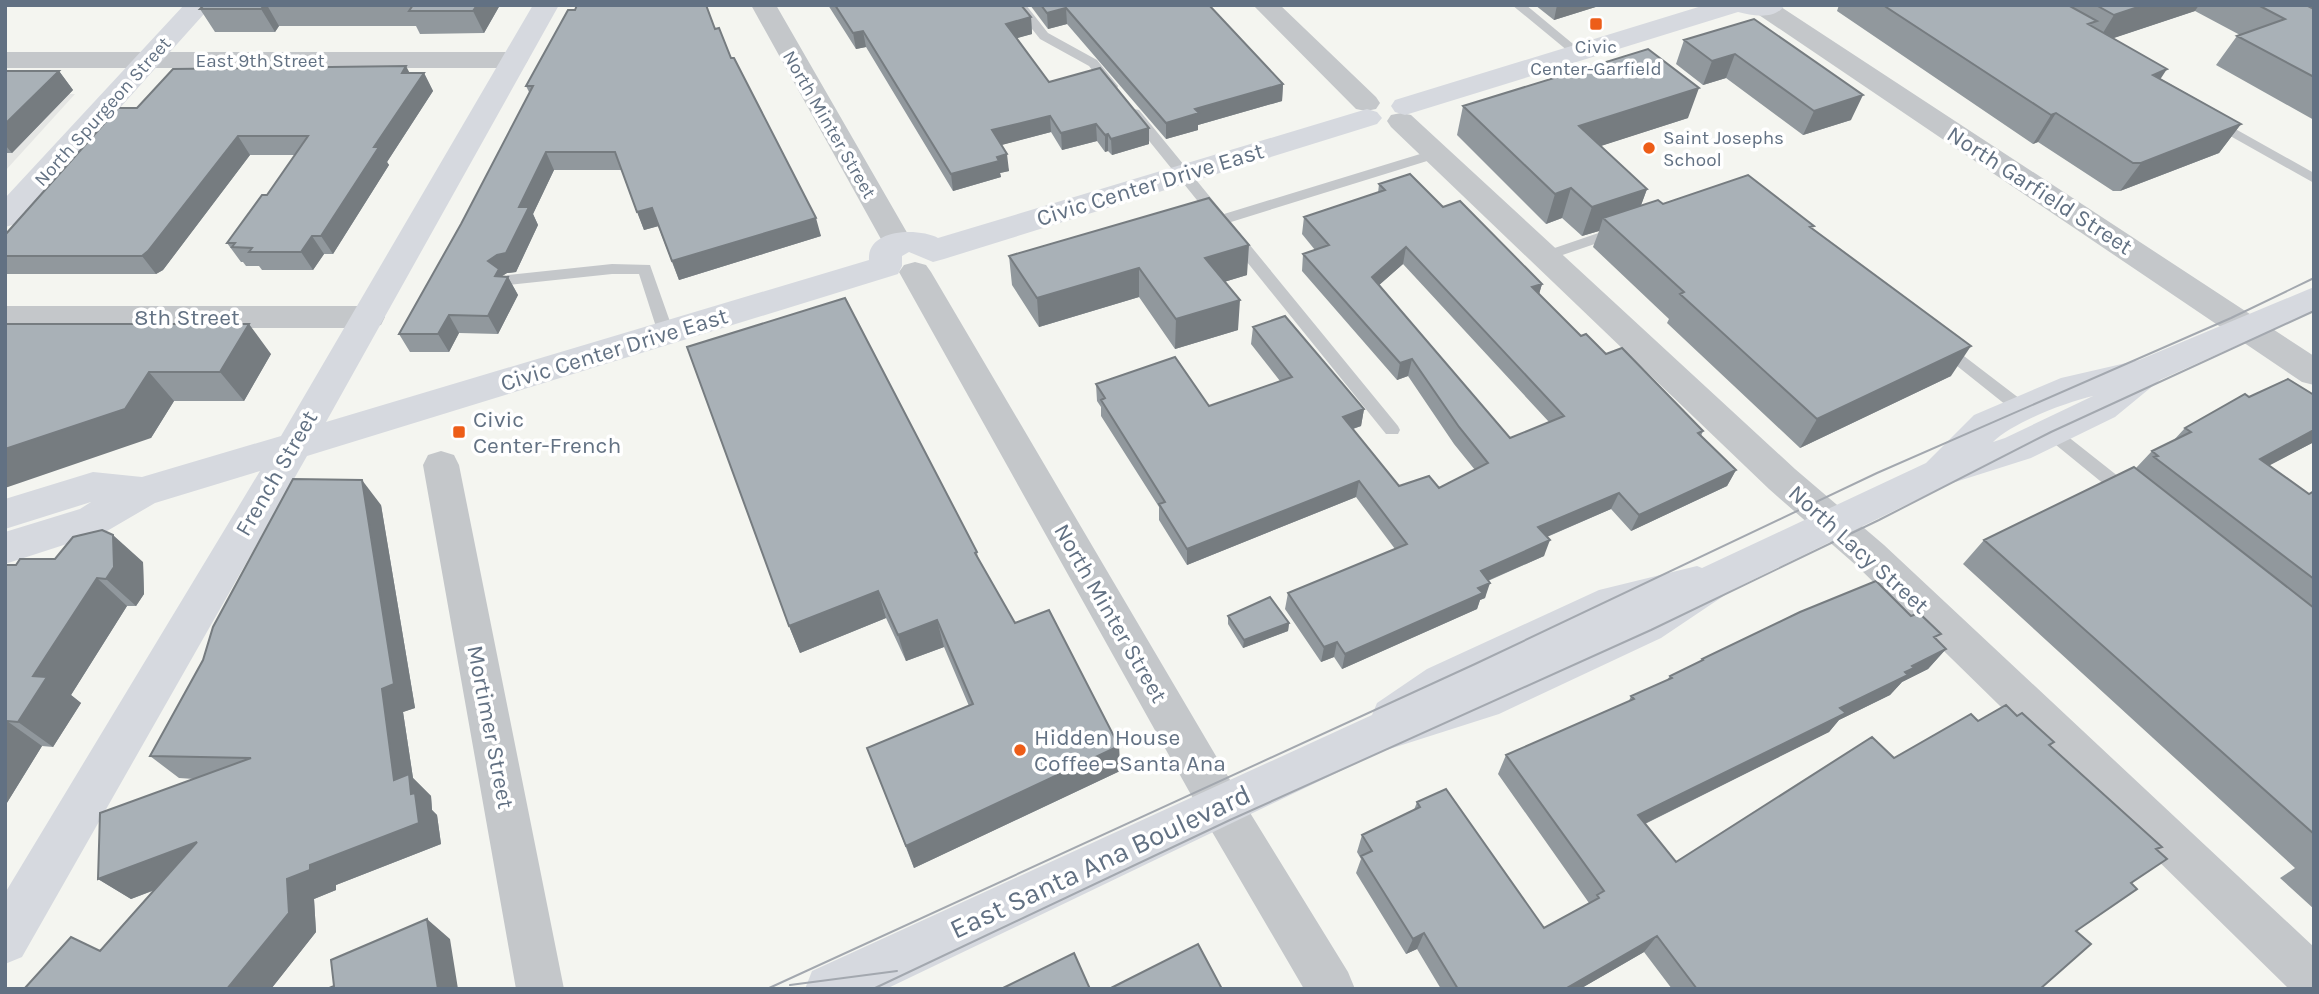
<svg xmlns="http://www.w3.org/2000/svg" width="2319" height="994" font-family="Karla,sans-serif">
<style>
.built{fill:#e5e6e4}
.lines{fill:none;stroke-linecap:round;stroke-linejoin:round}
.lane{fill:#c4c7ca;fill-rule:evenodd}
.street{fill:#c4c7ca;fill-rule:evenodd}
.secondary{fill:#d6d9df;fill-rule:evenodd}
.tram{stroke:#a3a8af;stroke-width:2}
.wall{fill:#91989d;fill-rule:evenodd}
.shaded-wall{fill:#767c80}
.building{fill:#a9b1b7;stroke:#767c80;stroke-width:2;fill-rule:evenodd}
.poi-dot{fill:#ed5d18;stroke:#fff;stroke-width:2.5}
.labels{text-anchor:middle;stroke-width:7;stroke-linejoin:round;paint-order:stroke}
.far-poi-label{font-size:19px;fill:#627183;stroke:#fff}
.far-street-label{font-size:19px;fill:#627183;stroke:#fff}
.street-label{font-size:23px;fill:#627183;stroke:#fff}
.poi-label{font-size:23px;fill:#627183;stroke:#fff;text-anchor:start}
.near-street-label{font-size:28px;fill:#627183;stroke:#fff}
</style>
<rect width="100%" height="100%" fill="#f4f5f0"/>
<path class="built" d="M5,93L75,94L5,171Z"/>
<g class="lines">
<path class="lane" d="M1013,5H1026L1048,33L1097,60L1118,86L1117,89H1107L1089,66L1040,39Z
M1512,5H1526L1584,53L1582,56H1574Z
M1134,109L1139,110L1224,214L1430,151H1440V157L1231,222L1398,426L1400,430L1398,434H1386L1129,116V110Z
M2214,117L2314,173V183L2209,124V118Z
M1616,227L1621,229L1623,232L1621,235L1545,261L1538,256L1540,253Z
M612,264L650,265L674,333L672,337L666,338L658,333L639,274H612L508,285L500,280L508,275Z
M1943,340L2028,405L2030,409L2028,413H2016L1937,350L1935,346L1937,342Z
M2051,426L2057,428L2133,488L2136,493L2133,498H2121L2045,436L2043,432L2045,428Z"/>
<path class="street" d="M751,5H776L913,243L909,250L898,253L887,250Z
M1253,5H1280L1376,97L1380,103L1376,109L1366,111L1356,109Z
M1754,5H1778L2314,356V385L2302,382L1756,13L1752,8Z
M5,52H515L524,54L528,60L524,66L515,68H5Z
M1401,113L1411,115L1795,469L1884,545L2314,947V989H2289L1858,567L1769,489L1391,127L1387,121L1391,115Z
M915,262L926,265L931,272L1236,790L1348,972L1355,989H1304L1204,818L899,272L904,265Z
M5,306H369L381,309L385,317L381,325L369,328H5Z
M441,451L454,455L459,465L564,989H516L423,465L428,455Z"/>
<path class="secondary" d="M184,5H212L16,224L5,227V198Z
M533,5H559L326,422L869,260C867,228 919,228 938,238L1357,112L1367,109L1377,112L1382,118L1377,124L944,259L933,262L909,252L902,256V266L898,274L307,456L22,957L5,964V893L260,471L155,503L107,531L5,564V532L80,509L91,502L5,529V499L93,472L142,477L281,436Z
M1705,5H1785C1775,20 1753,16 1738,12L1415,112L1405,115L1395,112L1391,106L1395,100Z
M2314,287V311L2160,380L2115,417L2031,458L1949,484L1734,589L1661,638L1499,714L1380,752L886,989H805L812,971L1372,715L1377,703L1427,669L1599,590L1697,566L1702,568L1926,463L1974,415L2061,378L2139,360ZM2093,396L2005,438L1993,442C2012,423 2066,402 2093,396Z"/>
<path class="tram" d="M790,985L897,971
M767,989L1475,664L1877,473L2231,318L2314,278
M873,989L1230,820L1651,630L1879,520L2051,432L2314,311"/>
</g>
<path class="wall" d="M204,5H500L484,33L420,34L416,26H279L275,32H215L200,9Z
M828,5H1021L1031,17L1032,34L1016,38L1049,82L1149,128V144L1112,155L1108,151L1105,152L1097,141L1062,150L1051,132L1001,145L1009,171L1000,173L1001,177L953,191L866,47L856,49Z
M1030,5H1209L1283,84L1282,101L1198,125V130L1166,139L1067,24L1048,29Z
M1535,5H1602L1554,20Z
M1839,5H2314V120L2216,65L2237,36L2240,35L2195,11L2113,38L2161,79L2241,124L2219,153L2120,191H2113L2038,142L2033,144L1837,11Z
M1754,19L1851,120L1803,135L1726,78L1703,85L1676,64L1684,40Z
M715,29L731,58L821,236L679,280L658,226L644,230L622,170H554L533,214L538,225L516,272L507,273L502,276L508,277L518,295L498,334L459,333L449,352H410L399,334L461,224L530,94L526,86Z
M5,71H59L73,90L12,153H7L5,154Z
M410,73H424L433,91L387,162L389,165L333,254H324L313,270H262L259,266H246L243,262H241L227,243L267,195L295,155H250L163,270L156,274H5V235L137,108Z
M1463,106L1688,118L1600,146L1647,189L1641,205L1663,204L1812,228L1951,376L1800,448L1667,323L1669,319L1593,247L1599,231L1582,236L1562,218L1546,224L1457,135Z
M1379,184L1443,207L1542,284L1539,294L1581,336L1606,354L1703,431L1701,436L1736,470L1727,486L1631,531L1611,509L1547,537L1544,556L1488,581L1485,598L1480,600L1477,609L1342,669L1334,657L1321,662L1285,609L1288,593L1395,549L1356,497L1187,565L1159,520V507L1101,416V407L1097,401L1096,384L1209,406L1280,381L1251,344L1253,327L1364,409L1361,426L1353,429L1399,486L1439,488L1475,470L1454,444L1408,376L1397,380L1302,271L1303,254L1315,250L1302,234L1304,217L1378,193ZM1403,264L1549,422L1510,438L1379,285Z
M1009,256L1247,275L1224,282L1238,330L1175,349L1139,297L1039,327L1012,285Z
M5,324L271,354L244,401H174L151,438Z
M2185,428L2314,442L2269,465L2309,494L2314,491V909L2280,878L2295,868L1963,564L1984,540L2136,468L2152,451L2173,441Z
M381,505L415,708L403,712L413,778L431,796L432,810L437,815L441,844L336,885V890L314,899L316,932L271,989H24L100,951L155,890L131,899L98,879L194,779L179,778L150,756Z
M977,552L978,559L1015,623L1119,746L1120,771L914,868L867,748L969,706L944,647L906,661L886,618L800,653L789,626Z
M55,559L143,562L144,594L136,606H127L71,695L81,703L53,747L42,746L5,806V565H16Z
M1228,616L1289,623L1288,631L1243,648L1228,624Z
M1911,616L1946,649L1928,669L1902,682L1890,695L1839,720L1829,732L1645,824L1676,862L1894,758L1978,721L2017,716L2054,742L2050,746L2162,847L2157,850L2131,884L2076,931L2040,989H1672L1644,952L1580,989H1441L1417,949L1406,954L1356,873L1361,859L1357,852L1362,835L1414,810L1417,802L1544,928L1589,903L1498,774L1506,755L1629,701L1631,696L1667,680L1670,676L1700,662L1702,659Z"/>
<path class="shaded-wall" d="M265,5H267L279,26L275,32L261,9Z
M477,5H500L484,33L473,11Z
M1557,5H1602L1554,20Z
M2144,5H2199L2195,11L2096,44L2114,15Z
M1066,8L1067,24L1048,29L1047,13Z
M1031,17L1032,34L1007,41L1006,24Z
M863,31L866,47L856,49L853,33Z
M1735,54L1726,78L1703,85L1712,61Z
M406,66L416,85L402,73Z
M2167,69L2148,98L2153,75Z
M59,71L73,90L12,153L5,145V124Z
M424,73L433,91L387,162L389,165L333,254L321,236L374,147Z
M1283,84L1282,101L1198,125V130L1166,139V123L1195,109Z
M1699,88L1688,118L1570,156L1579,126Z
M1863,95L1851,120L1803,135L1814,111Z
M2056,113L2038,142L2033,144L2051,115Z
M1050,116L1051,132L994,147L992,130Z
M1096,124L1097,141L1062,150L1061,133Z
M2241,124L2219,153L2120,191L2141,163Z
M1149,128V144L1112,155L1111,139Z
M1108,134V151L1105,152V135Z
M238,136L250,155L163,270L156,274L142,256Z
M546,152L554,170L533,214L538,225L516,272L507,273L502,276L505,282L508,277L518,295L498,334L488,316V261L497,255L519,207Z
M1007,154L1009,171L1000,173L1001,177L953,191L951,174L997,157Z
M1571,188L1562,218L1546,224L1555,194Z
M1647,189L1636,219L1603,218L1599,231L1582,236L1592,207Z
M652,208L659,226L644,230L637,212Z
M816,218L821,236L679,280L672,261Z
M312,236L324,254L313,270L301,252Z
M1249,245L1247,275L1204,288L1205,258Z
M1406,247L1403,264L1369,294L1372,277Z
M1139,268V297L1039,327L1037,298Z
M1542,284L1537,301L1532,287Z
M1240,300L1238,330L1175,349L1176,319Z
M449,315L459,333L449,352L438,334Z
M249,324L271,354L244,401L220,372Z
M1971,346L1951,376L1800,448L1817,419Z
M1412,359L1408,376L1397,380L1400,363Z
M149,372L174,401L151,438L5,488V449Z
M1364,409L1361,426L1340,433L1343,417Z
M2314,430V442L2234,484L2260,459Z
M1736,470L1727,486L1631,531L1639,515Z
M362,480L381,505L415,708L403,712L413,778L431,796L432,810L437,815L441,844L336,885V890L314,899L316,932L271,989H227L287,879L310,865L394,780L382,689Z
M1359,481L1356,497L1187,565V549Z
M1619,493L1611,509L1532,543L1538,527Z
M113,535L143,562L144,594L136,606L106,579Z
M1550,540L1544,556L1475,586L1481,571Z
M97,578L127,606L71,695L81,703L53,747L18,722L33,676Z
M1490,583L1485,598L1480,600L1477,609L1342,669L1345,654Z
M878,591L886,618L800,653L789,626Z
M937,620L944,647L906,661L898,635Z
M1289,623L1288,631L1243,648L1244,640Z
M1337,642L1334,657L1321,662L1324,647Z
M1946,649L1928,669L1902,682L1890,695L1839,720L1829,732L1626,833L1638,815L1840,708L1912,666Z
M7,721L42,746L5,806V723Z
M1119,746L1120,771L914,868L906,846Z
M197,842L226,862L131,899L98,879Z
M427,919L450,939L458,989H438Z
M1424,933L1417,949L1406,954L1413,939Z
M1657,936L1644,952L1580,989H1565Z"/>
<path class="building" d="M204,5H265L261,9H200Z
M413,5H477L473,11H409Z
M577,5H706L715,29L719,28L731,58H734L816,218L672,261L652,208L637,212L615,152H546L519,207H529L506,253L497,255L488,261L499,269L495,276L508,277L488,316L449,315L438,334H399L461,224L533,86H526L568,10H575Z
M835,5H1021L1031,17L1006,24L1049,82L1100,68L1149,128L1111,139L1108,134L1105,135L1096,124L1061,133L1050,116L992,130L1007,154L997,157L999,161L951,174L863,31L853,33Z
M1041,5H1209L1283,84L1195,109L1199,113L1166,123L1066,8L1047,13Z
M1883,5H2068L2097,21L2088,24L2167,69L2153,75L2241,124L2141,163H2133L2056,113L2051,115Z
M2096,5H2144L2114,15Z
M2258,5H2306L2314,9V77L2237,36L2285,19Z
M1754,19L1863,95L1814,111L1735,54L1712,61L1684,40Z
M1648,49L1699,88L1579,126L1647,189L1592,207L1571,188L1555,194L1463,106Z
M406,66L402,73H424L374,147H379L321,236H312L301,252H249L252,248L232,247L235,243H227L262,195H267L308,136H238L148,251L142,256H5V235L118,108H137L173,69Z
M5,71H59L5,124Z
M1410,174L1443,207L1460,201L1542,284L1532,287L1581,336L1586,334L1606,354L1622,348L1703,431L1698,433L1736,470L1639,515L1619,493L1538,527L1550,540L1481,571L1490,583L1478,588L1483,593L1345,654L1337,642L1324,647L1288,593L1407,544L1359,481L1187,549L1159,504L1165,502L1101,400L1105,398L1096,384L1175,357L1209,406L1292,377L1253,327L1285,316L1364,409L1343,417L1399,486L1429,476L1439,488L1488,463L1459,427L1412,359L1400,363L1303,254L1329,245L1304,217L1385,190L1379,184ZM1406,247L1564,416L1510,438L1372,277Z
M1748,175L1814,226L1810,227L1971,346L1817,419L1680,294L1684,292L1603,218L1658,200L1663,204Z
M1209,198L1249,245L1205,258L1240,300L1176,319L1139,268L1037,298L1009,256Z
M845,298L977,552L975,553L1015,623L1049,610L1119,746L906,846L867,748L973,704L937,620L898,635L878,591L789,626L687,347Z
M5,324H249L220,372H149L125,409L5,449Z
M2288,379L2314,395V430L2260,459L2309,494L2314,491V579L2154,457L2158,456L2152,451L2191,432L2185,428L2245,394L2249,397Z
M2134,467L2314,608V834L1984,540Z
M293,479L362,480L394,684L382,689L394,780L409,774L411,794L415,793L419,823L310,865V870L287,879L289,913L227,989H24L71,937L100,951L197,842L98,879L100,813L251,758L150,756L203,660L213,627Z
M102,530L113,535L114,567L106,579L97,578L33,676L47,677L18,722L7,721L5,723V565H16L20,559H55L73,537Z
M1876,581L1911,616L1919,613L1941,634L1934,637L1946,649L1912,666L1914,668L1905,672L1908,675L1840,708L1846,713L1638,815L1676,862L1872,737L1894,758L1971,714L1978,721L2006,705L2017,716L2022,713L2054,742L2049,745L2162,847L2156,849L2167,859L2131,883L2137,889L2076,931L2091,944L2040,989H1697L1657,936L1565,989H1458L1424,933L1413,939L1361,856L1372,851L1362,835L1420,807L1417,802L1446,789L1544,928L1599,898L1597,895L1604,891L1506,755L1634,699L1631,696L1672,678L1670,676L1703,660L1702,659L1800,612Z
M1270,597L1289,623L1244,640L1228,616Z
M427,919L438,989H327L334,986L331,960Z
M1198,944L1222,989H1109Z
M1074,953L1090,989H1001Z"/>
<g class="poi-dot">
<rect x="1589" y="17" width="14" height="14" rx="3.5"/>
<circle cx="1649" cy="148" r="7"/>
<rect x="452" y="425" width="14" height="14" rx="3.5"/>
<circle cx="1020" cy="750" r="7"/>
</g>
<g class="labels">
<g class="far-poi-label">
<text x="1596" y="53">Civic<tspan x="1596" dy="22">Center-Garfield</tspan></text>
<text x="1663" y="144" text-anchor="start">Saint Josephs<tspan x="1663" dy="22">School</tspan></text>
</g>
<g class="far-street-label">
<text x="260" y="67">East 9th Street</text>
<text transform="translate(102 111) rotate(-48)" y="7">North Spurgeon Street</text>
<text transform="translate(830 124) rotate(60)" y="7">North Minter Street</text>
</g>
<g class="street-label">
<text transform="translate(1150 184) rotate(-17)" y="8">Civic Center Drive East</text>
<text transform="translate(2040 190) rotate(33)" y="8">North Garfield Street</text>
<text x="187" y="325">8th Street</text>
<text transform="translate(614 349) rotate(-17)" y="8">Civic Center Drive East</text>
<text transform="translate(276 473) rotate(-60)" y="8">French Street</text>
<text transform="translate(1859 549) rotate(42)" y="8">North Lacy Street</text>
<text transform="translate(1111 613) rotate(60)" y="8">North Minter Street</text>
<text transform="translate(491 727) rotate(79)" y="8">Mortimer Street</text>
</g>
<g class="poi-label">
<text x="473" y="427">Civic<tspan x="473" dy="26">Center-French</tspan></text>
<text x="1034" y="745">Hidden House<tspan x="1034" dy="26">Coffee - Santa Ana</tspan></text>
</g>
<g class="near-street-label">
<text transform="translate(1100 861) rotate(-25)" y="10">East Santa Ana Boulevard</text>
</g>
</g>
<rect width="2319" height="994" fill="none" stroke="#627183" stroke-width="14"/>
</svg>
